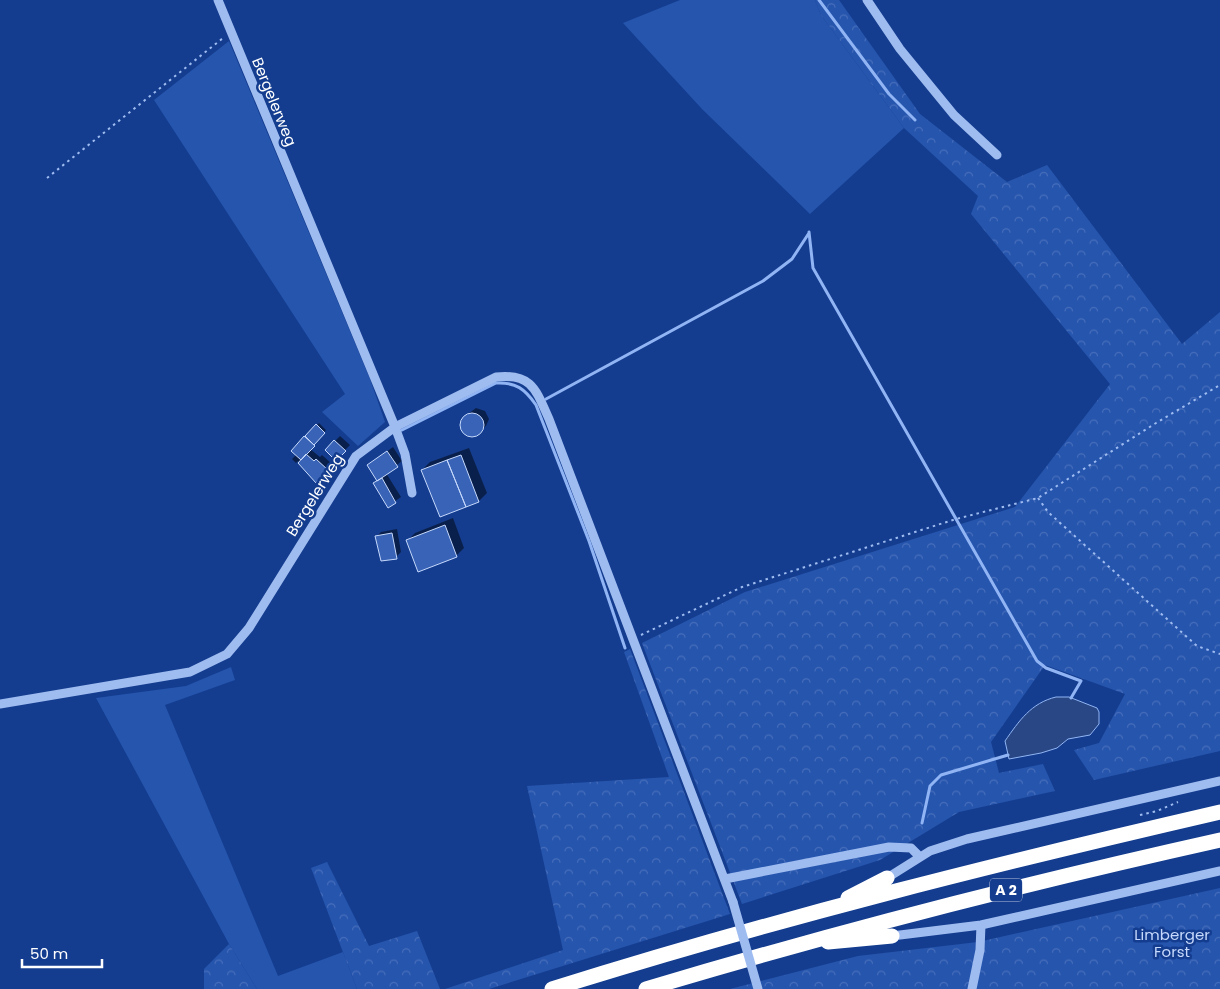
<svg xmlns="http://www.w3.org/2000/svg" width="1220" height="989" font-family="Poppins,sans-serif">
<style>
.grass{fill:#2655ae}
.forest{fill:url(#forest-crowns)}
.water{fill:#294784;stroke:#91b5f4}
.shadow{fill:#0007}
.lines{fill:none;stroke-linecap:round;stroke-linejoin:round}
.stream{stroke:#91b5f4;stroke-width:3}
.building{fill:#3863b6;stroke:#c6d9fc}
.path{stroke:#9fbcf1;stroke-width:2;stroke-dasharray:2.5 4;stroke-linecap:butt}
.minor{stroke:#9fbcf1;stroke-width:9}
.highway{stroke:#fff;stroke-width:15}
.minor-bridge{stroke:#9fbcf1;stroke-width:9}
.labels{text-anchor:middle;stroke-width:5;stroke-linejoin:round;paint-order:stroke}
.shield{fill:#143d8f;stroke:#b8c5dd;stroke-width:1}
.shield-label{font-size:14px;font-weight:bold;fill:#fff}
.street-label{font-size:15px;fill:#fff;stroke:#143d8f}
.park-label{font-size:15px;fill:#c6d9fc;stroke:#143d8f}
</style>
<defs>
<pattern id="forest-crowns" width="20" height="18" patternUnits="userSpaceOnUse" patternTransform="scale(1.25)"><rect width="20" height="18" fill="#2655ae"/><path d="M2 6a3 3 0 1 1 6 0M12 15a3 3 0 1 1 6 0" fill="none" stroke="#476eba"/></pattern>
</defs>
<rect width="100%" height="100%" fill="#143d8f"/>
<path class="grass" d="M680,0H815L821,15L904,128L810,214L702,109L623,23Z
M229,41L370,379L385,422L358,446L322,412L345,394L154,100Z
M231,667L235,680L165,705L278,976L343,952L357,989H257L229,944L96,698L186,686Z"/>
<path class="forest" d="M815,0H839L920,114L1007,182L1047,165L1182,344L1220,312V751L1094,780L1074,750L1099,743L1125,694L1045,665L991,742L999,773L1043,764L1055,791L959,812L880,860L742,904L642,643L745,592L1015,507L1110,384L971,214L978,196L904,128L821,15Z
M630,649L730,914L489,989H445L563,950L527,786L669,777L624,652Z
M327,862L369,946L417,931L440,989H357L311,868Z
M1220,888V989H730L858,956L978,942Z
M229,944L257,989H204V969Z"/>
<path class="water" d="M1056,697H1069L1097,708L1099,712V724L1090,735L1068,739L1057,748L1041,753L1009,759L1005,741C1019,721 1031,703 1056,697Z"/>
<path class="shadow" d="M476,408L485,411L489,419L486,426L474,436L465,433L461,427L464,417Z
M319,423L326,430L310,449L320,457L322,455L332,464L326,473L316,481L298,461L296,463L292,459L297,454L293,450Z
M340,436L350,445L336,459L326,450Z
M393,447L402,461L386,473L401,497L388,506L378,480L369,465Z
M469,448L487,493L479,501L441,516L422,470L430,462Z
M453,518L464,548L456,556L407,541L415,533Z
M397,529L401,552L396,557L376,537L381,532Z"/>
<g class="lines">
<path class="stream" d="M819,0L889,94L915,120
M809,232L813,268L1037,661L1046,668L1081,681L1071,698
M546,399L763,281L792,259L809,233
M402,430L496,383C516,382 525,389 536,405L589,541L625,648
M922,823L930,786L941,775L1008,755"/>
</g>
<path class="building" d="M460 425a12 12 0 1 1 24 0a12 12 0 1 1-24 0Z
M316,424L325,433L314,445L305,436Z
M304,436L315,446L301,460L291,451Z
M334,440L346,451L336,461L325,450Z
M387,451L398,467L377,481L367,465Z
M306,454L314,461L316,459L328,470L322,479L320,478L316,483L298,463Z
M461,455L479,502L466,507L447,460Z
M447,460L466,507L440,517L421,470Z
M382,478L396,503L388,508L373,483Z
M445,525L457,557L418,572L406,540Z
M392,533L397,559L381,561L375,536Z"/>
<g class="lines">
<path class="path" d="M47,178L223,38
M1038,498L1048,512L1197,646L1220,654
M641,635L742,587L956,519L1038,498L1156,423L1220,385
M1140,815L1157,811L1178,802"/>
<path class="minor" d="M218,0L395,427L405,454L412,493
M867,0L900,49L954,115L997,155
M0,704L190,672L227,654L249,628L356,456L395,427L496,377C532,373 536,390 549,419L733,902
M887,878L930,851L967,839L1220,781
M725,879L889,847L911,848L920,857
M892,936L981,925L1220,871
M972,989L980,950L981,925"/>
<path class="highway" d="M848,898L887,878
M828,942L892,936
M552,989C771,920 995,864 1220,812
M646,989C836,932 1027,883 1220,840"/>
<path class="minor-bridge" d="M733,902L758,989"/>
</g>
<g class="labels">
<rect class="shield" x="990" y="878.5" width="32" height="23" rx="4"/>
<g class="shield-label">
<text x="1006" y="895">A 2</text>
</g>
<g class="street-label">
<text transform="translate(274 102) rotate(68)" y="5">Bergelerweg</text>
<text transform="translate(315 495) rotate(-58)" y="5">Bergelerweg</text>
</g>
<g class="park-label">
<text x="1172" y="940">Limberger<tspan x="1172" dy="17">Forst</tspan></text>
</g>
</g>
<path d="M22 959v8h80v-8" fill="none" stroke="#ffffff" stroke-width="2.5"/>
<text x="30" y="959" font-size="15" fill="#ffffff" stroke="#143d8f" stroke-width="4" paint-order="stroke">50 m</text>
</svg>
